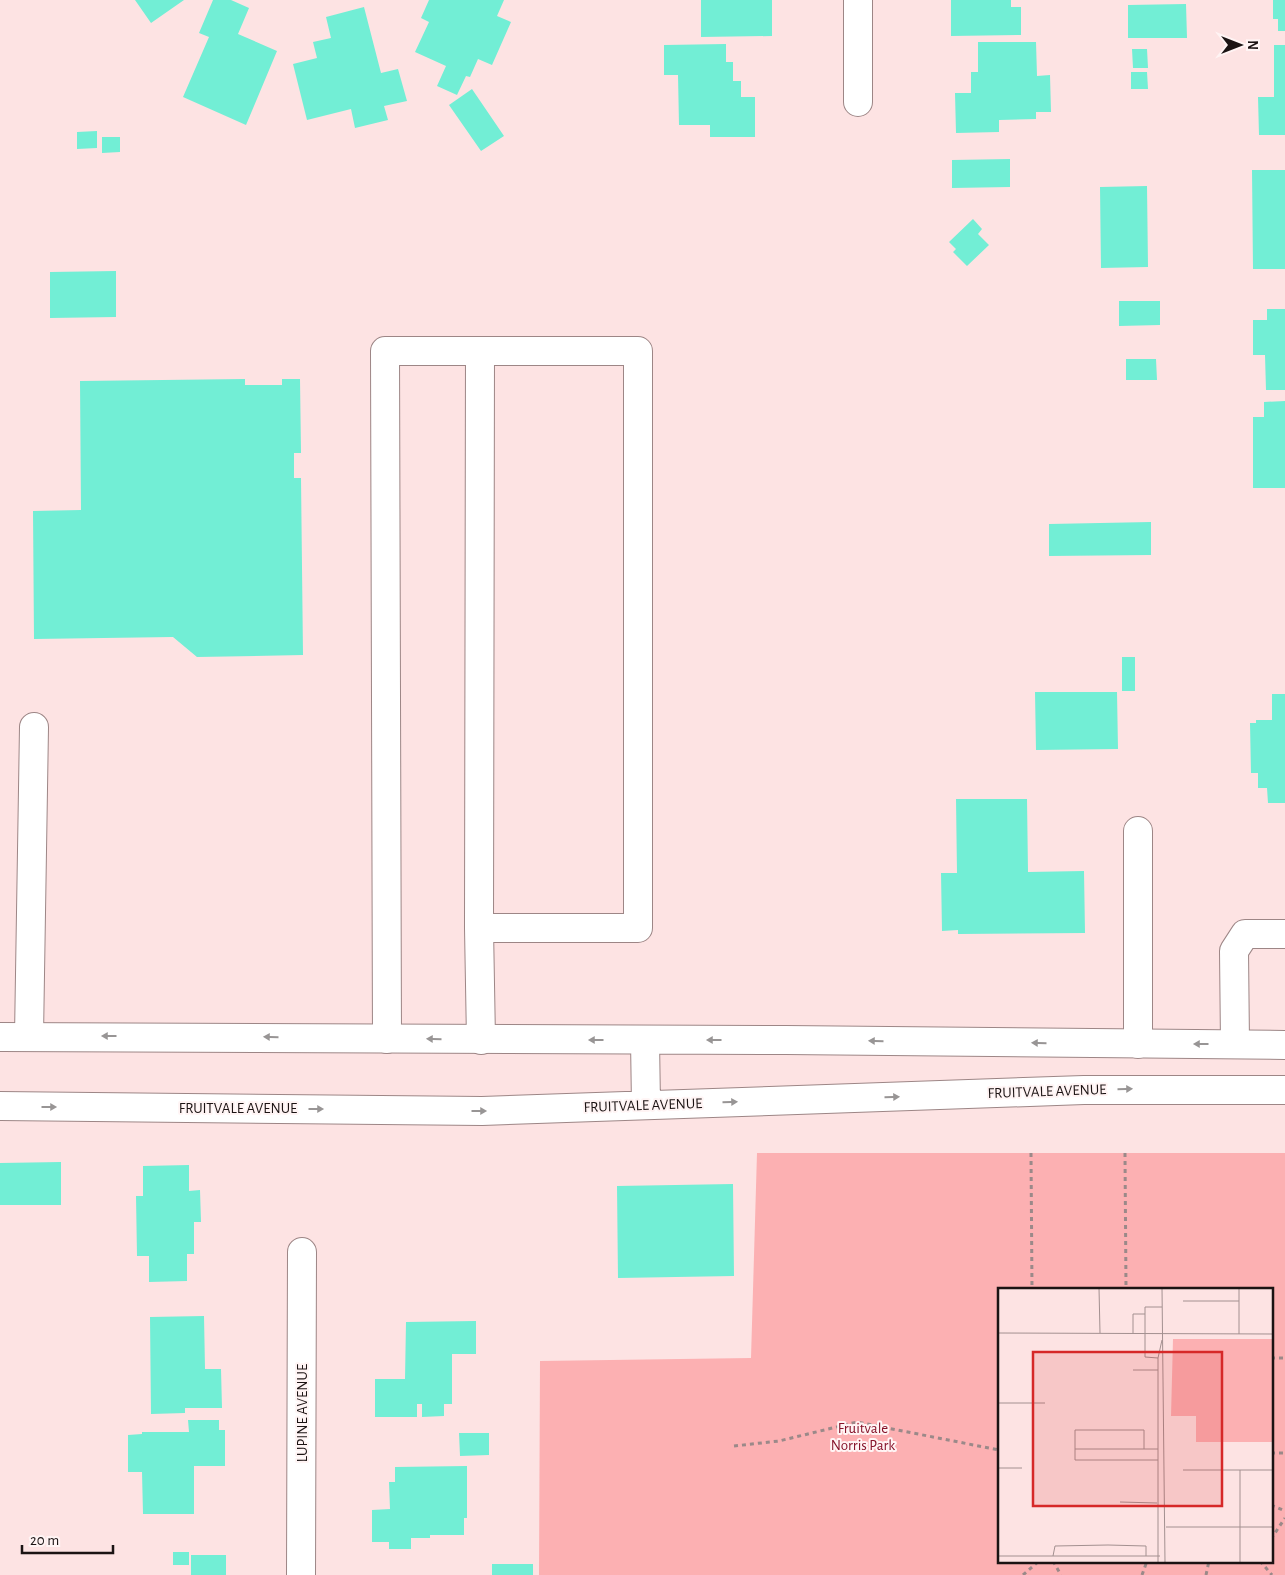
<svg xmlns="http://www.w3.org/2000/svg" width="1285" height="1575" font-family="'Alegreya Sans',sans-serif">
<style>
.green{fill:#fcb0b2;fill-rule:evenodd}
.building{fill:#72eed5}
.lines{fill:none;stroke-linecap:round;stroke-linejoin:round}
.minor-casing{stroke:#9d8686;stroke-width:30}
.major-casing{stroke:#9d8686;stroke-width:30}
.path{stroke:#9b8989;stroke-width:3;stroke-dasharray:4 4;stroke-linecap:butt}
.minor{stroke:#fff;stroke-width:28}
.major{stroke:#fff;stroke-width:28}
.oneway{fill:#989595}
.labels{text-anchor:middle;stroke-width:4;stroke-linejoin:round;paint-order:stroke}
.street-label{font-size:15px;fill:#1b1313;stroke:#fff4f4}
.park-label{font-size:15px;fill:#86132a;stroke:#fff4f4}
.inset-road{fill:none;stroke:#a39090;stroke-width:1}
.view{fill:#d62828;fill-opacity:0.15;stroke:#d62828;stroke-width:2.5}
.inset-edge{fill:none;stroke:#1b1313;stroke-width:2.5}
</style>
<rect width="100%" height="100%" fill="#fde3e3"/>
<path class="green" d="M757,1153H1285V1575H539L540,1361L751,1358ZM999,1289H1271V1561H999Z"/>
<path class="building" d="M135,0H184L151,23Z
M213,0H231L249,8L238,34L277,51L246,125L183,97L209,37L199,33Z
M429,0H504L497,16L511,22L492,65L478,59L470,77L466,76L457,95L437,86L446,66L415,52L429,22L421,18Z
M701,0H772V36L701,37Z
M951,0H1011V7H1021V35L951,36Z
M1273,0H1285V31H1278V19H1273Z
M1186,4L1187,38H1128V5Z
M364,7L381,73L398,69L407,101L384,106L388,120L355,128L351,109L307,120L293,64L317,58L313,42L331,38L326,17Z
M978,42H1036L1037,76L1050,75L1051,112H1036V119L999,120V132L956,133L955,93H971V72H978Z
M726,44V62H733V81H741V97H755V137H710V125H679L678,75H664V45Z
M1274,45H1285V135H1259L1258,97H1274Z
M1132,49H1147L1148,68H1133Z
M1131,72H1147L1148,89H1131Z
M472,89L504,136L481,151L449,105Z
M97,131V148L77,149V132Z
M102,137H120V152L102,153Z
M1010,159V187L952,188V160Z
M1252,170H1285V269H1253Z
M1147,186L1148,267L1101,268L1100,187Z
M973,219L982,229L978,234L989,245L967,266L953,252L956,249L949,242Z
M116,271V317L50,318V272Z
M1119,301H1160V325L1119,326Z
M1267,309H1285V390H1266L1265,355H1253V320H1267Z
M1126,359H1156L1157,380H1126Z
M245,379V385H282V379H300L301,453H294V478H301L303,655L197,657L173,637L34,639L33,511L81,510L80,381Z
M1285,401V488H1253V417H1264V402Z
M1151,522V555L1049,556V524Z
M1122,657H1135V691H1122Z
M1035,692H1117L1118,749L1036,750Z
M1272,694H1285V803H1268L1267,788H1258V773H1251L1250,723H1256V720H1272Z
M956,799H1027L1028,872L1084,871L1085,933L958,934V930L942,931L941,873H957Z
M61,1162V1205H0V1163Z
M189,1165V1191L200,1190L201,1222H194V1254H187V1281L149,1282V1256H137L136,1196H143V1166Z
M733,1184L734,1276L618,1278L617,1186Z
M204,1316L205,1369H221L222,1408H185V1413L151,1414L150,1317Z
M476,1321V1354H452V1404H444V1416L422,1417V1404H417V1417H375V1379H405L406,1322Z
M188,1420H219V1430H225V1466H194V1514H143L142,1472H128V1435L142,1434V1432H189Z
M459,1433H489V1455L460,1456Z
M467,1466V1518H464V1535H430V1538H411V1549H389V1542H372V1510L390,1509L389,1482H395V1467Z
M173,1552H189V1565H173Z
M191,1555H226V1575H191Z
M492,1564H533V1575H492Z"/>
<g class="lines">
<defs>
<path id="minor" d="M858,0V102
M479,928L480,351
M29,1036L34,727
M387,1039L385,351H638V928H479L481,1040
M1138,1044V831
M1235,1044L1234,951L1245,934H1285
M301,1575L302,1252"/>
<path id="major" d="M0,1037L786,1040L1285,1045
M645,1040L646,1105
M0,1106L482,1111L1084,1090H1285"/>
</defs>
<use href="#minor" class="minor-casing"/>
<use href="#major" class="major-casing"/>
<path class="path" d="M1031,1153L1032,1289
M1125,1153L1126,1289
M1271,1358H1285
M734,1446L779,1441L857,1422L999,1450
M1271,1453H1285
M1271,1505L1285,1511
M1271,1539L1285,1518
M1053,1561L1061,1575
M1260,1561L1272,1575
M1023,1575L1039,1561
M1142,1575L1147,1561
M1206,1575L1209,1561"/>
<use href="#minor" class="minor"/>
<use href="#major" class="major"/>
</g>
<defs><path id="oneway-solid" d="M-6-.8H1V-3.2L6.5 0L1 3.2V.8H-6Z" transform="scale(1.25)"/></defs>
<g class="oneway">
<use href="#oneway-solid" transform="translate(109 1036) rotate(180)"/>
<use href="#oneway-solid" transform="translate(271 1037) rotate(-179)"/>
<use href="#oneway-solid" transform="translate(434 1039) rotate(-179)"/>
<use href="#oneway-solid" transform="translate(596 1040) rotate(180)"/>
<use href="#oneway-solid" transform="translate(714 1040) rotate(180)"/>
<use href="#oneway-solid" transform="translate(876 1041) rotate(-179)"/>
<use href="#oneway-solid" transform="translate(1039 1043) rotate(-179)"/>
<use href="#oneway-solid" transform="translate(1201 1044) rotate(180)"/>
<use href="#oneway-solid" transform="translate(1125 1089) rotate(-1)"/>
<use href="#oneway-solid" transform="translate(892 1097) rotate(-2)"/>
<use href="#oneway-solid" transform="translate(730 1102) rotate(-2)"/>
<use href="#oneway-solid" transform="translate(49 1107)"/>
<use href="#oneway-solid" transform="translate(316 1109)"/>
<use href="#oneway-solid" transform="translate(479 1111)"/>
</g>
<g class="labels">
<g class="street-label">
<text transform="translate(1047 1091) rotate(-2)" y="5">FRUITVALE AVENUE</text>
<text transform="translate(643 1105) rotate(-2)" y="5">FRUITVALE AVENUE</text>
<text x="238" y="1113">FRUITVALE AVENUE</text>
<text transform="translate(302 1413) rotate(-90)" y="5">LUPINE AVENUE</text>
</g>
<g class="park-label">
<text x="863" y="1433">Fruitvale<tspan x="863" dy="17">Norris Park</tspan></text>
</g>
</g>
<g transform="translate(998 1288)">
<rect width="275" height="275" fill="#fde3e3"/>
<path d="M175,51H275V154H198V128H173Z" fill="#fcb0b2"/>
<path class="inset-road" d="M101,0L102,45M164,0L167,275M241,0V46M185,13H241M0,45L275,46M135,45V26H147M160,70L147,69V19H164M135,82H160M0,115H47M77,161H146M160,172H77V142H146V161H160M0,180H24M185,182H275M242,182V275M122,214L159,215M168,239H275M0,268H162M55,268L57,258L110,257L148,258V268M160,275V70L164,52"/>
<path class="view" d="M35,64H224V218H35Z"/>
<rect width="275" height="275" class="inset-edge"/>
</g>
<g transform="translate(1240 45) rotate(90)" stroke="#fff4f4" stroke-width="4" paint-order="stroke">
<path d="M0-4L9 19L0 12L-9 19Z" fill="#1b1313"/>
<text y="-8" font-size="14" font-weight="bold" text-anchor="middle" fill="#1b1313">N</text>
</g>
<path d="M22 1545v8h91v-8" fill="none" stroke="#1b1313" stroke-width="2.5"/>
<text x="30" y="1545" font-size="15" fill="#1b1313" stroke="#fff4f4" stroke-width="4" paint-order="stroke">20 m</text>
</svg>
